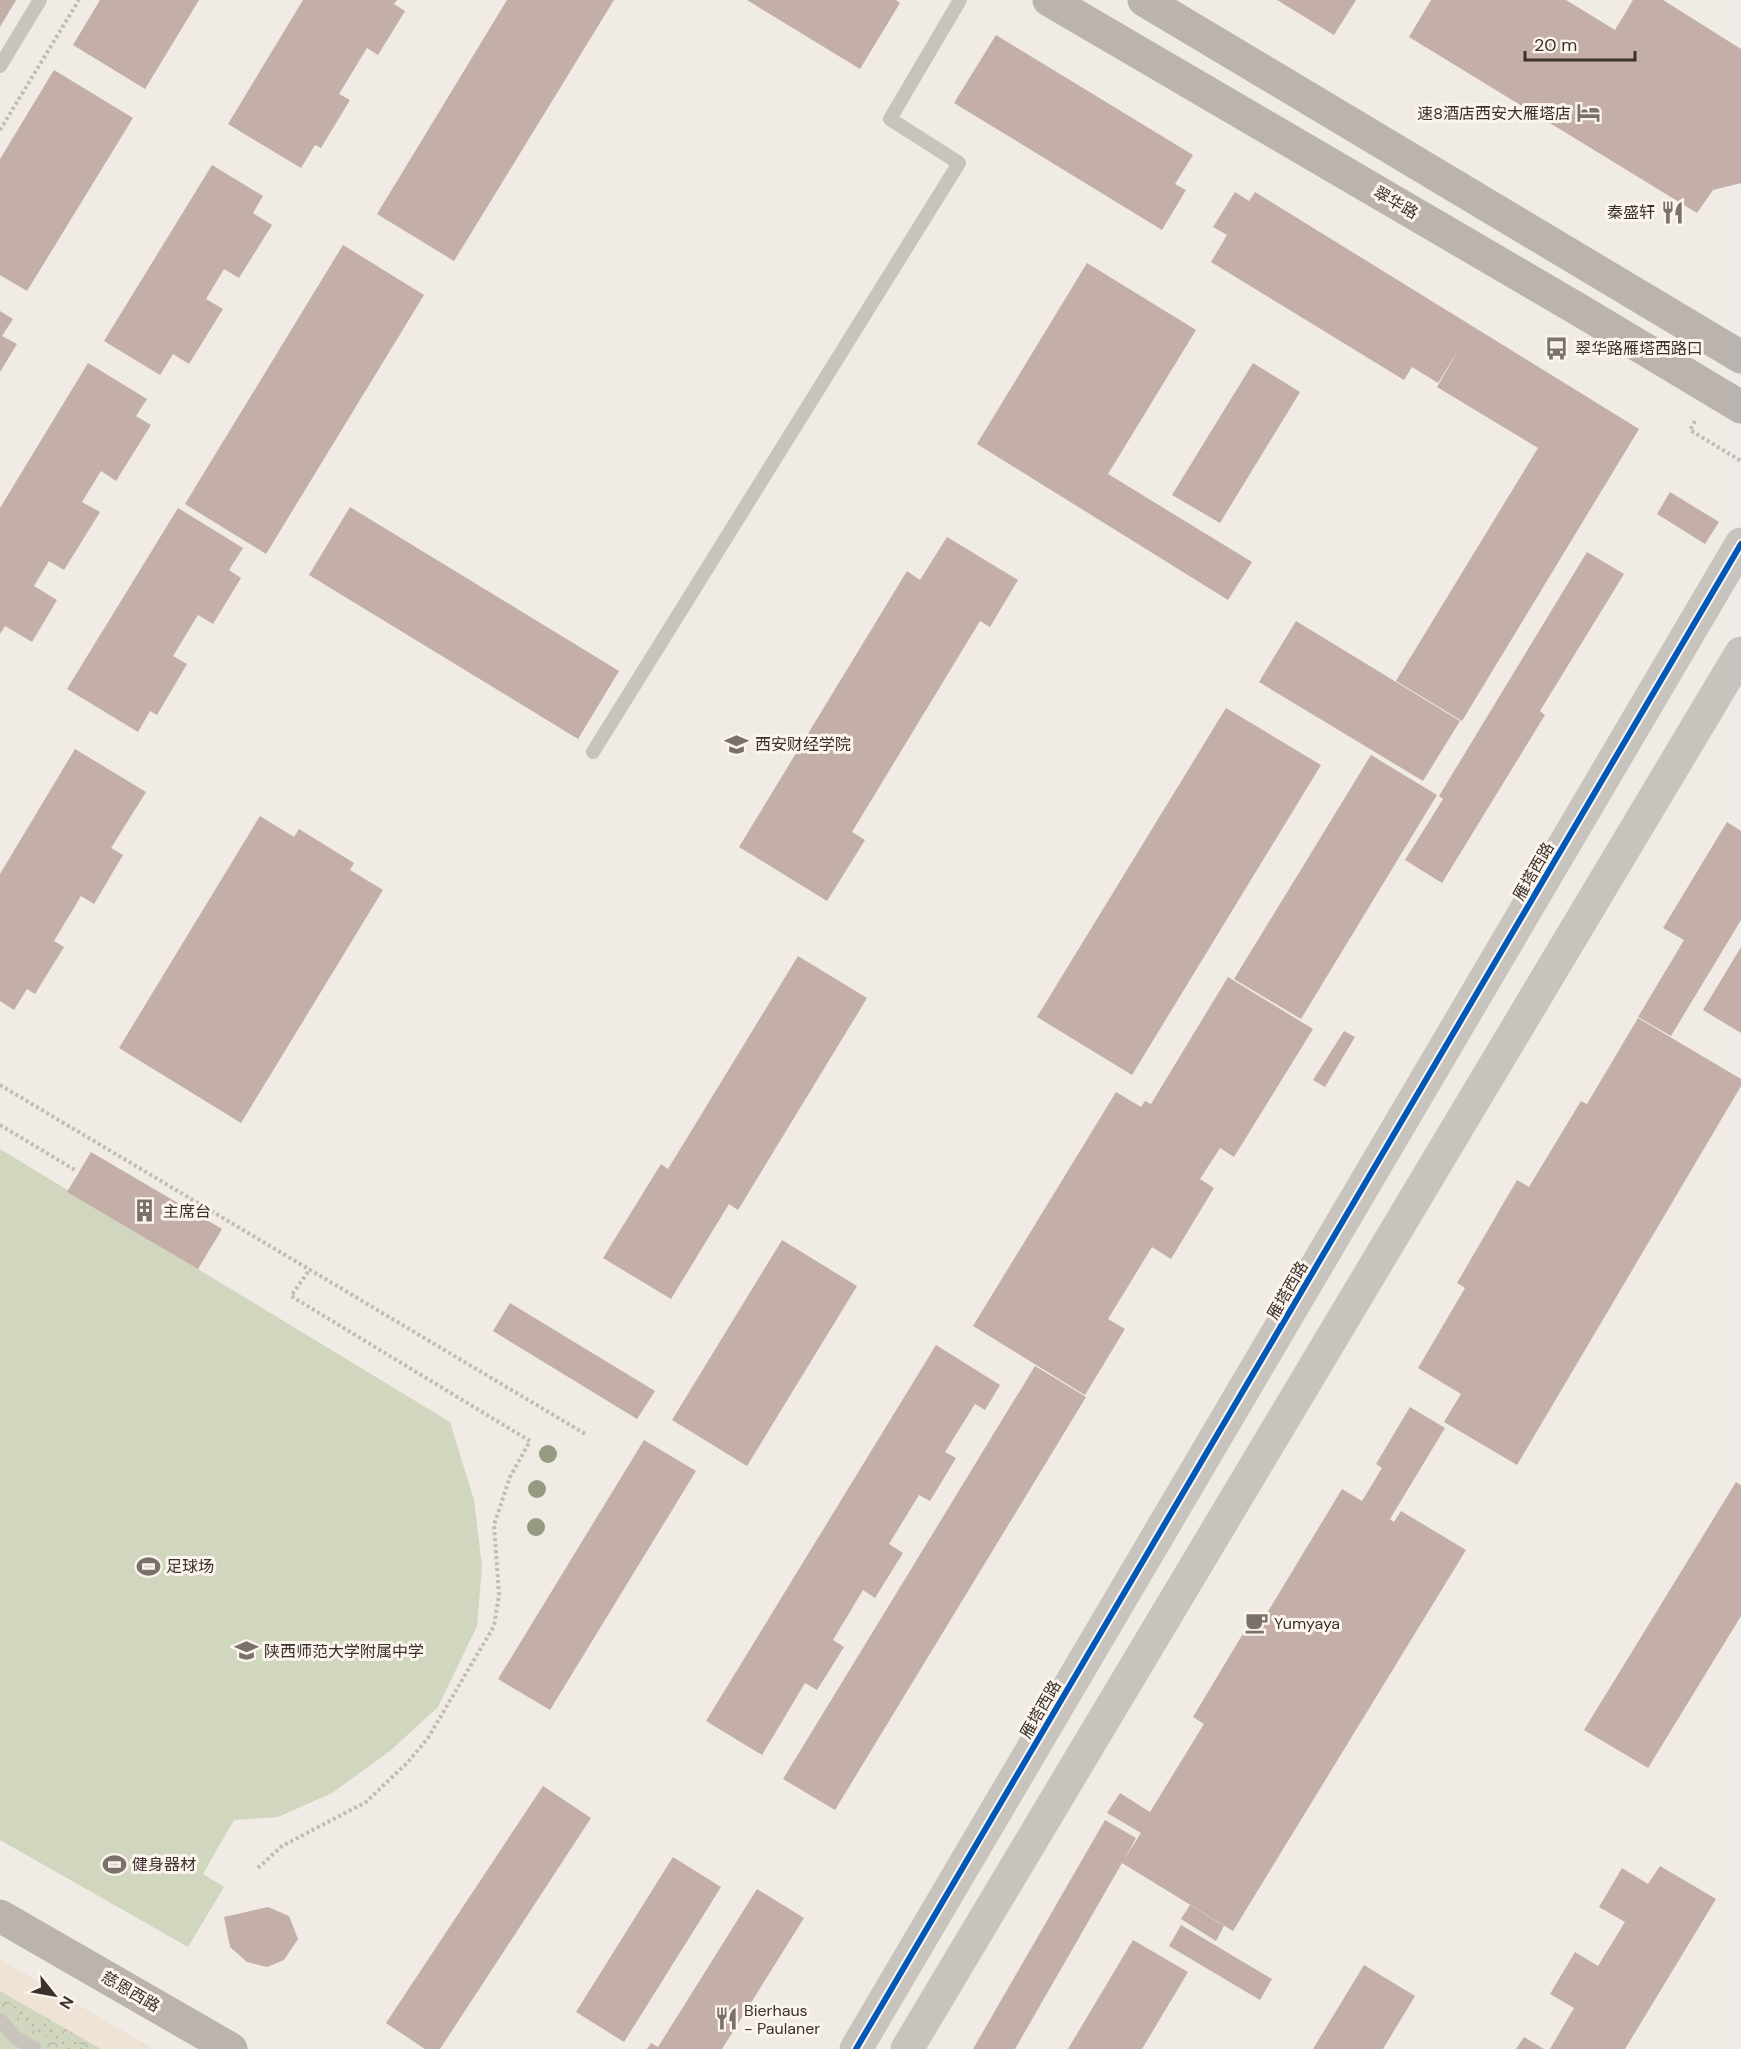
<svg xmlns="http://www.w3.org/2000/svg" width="1741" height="2049" font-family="'DM Sans','Noto Sans SC',sans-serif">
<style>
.park{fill:url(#park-crowns)}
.garden{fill:url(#garden-dots)}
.pitch{fill:#d1d6bf}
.plaza{fill:#eee3d5}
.building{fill:#c3afa7}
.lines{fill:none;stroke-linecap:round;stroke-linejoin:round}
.path{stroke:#c2bbb6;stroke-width:4;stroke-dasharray:3 3;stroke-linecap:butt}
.service{stroke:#c9c3be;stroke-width:14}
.tertiary{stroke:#c9c3be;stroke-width:33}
.secondary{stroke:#bab3ae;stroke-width:33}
.cycleway-casing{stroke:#fbf5ee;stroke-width:10}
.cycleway{stroke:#0057b8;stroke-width:6}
.tree{fill:#959b80}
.labels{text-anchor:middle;stroke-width:6;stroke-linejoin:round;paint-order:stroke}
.poi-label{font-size:16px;fill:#3b302b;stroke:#fbf5ee;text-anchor:start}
.street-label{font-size:16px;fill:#3b302b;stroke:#fbf5ee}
</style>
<defs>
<pattern id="park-crowns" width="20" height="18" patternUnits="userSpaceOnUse" patternTransform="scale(1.5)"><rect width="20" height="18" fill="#d1d6bf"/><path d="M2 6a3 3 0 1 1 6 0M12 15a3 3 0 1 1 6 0" fill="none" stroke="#b4b8a4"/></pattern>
<pattern id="garden-dots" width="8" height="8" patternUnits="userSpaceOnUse" patternTransform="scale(1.5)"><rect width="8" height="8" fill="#d1d6bf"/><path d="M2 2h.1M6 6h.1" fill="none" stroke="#b4b8a4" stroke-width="1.8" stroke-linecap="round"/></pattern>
</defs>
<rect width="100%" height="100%" fill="#f0ebe5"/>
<path class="park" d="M0,1960L153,2049H0Z"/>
<path class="garden" d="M7,2002L88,2049H66L25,2025Z"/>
<path class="pitch" d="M0,1149L450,1422L474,1500L482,1566L477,1626L438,1707L390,1751L332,1793L278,1817L234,1820L203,1874L224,1887L188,1947L0,1840Z"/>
<path class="plaza" d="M0,1960L153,2049H101L0,1991Z"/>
<path class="building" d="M0,0H16L0,27Z
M100,0H199L145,89L73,45Z
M303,0H397L394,4L405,11L378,55L367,48L339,94L350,100L321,148L315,145L301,168L228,124Z
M507,0H614L454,261L377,214Z
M747,0H896L900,3L860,69Z
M1277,0H1356L1334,35Z
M1431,0H1566L1615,30L1633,0H1663L1741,49V183L1713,190L1697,213L1409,37Z
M996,35L1193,155L1175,184L1186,190L1162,230L954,103Z
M54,70L133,118L27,291L0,275V159Z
M212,165L263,196L253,213L272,225L239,278L224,269L206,299L223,309L189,364L173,354L160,375L104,341Z
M1235,192L1249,201L1255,192L1639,429L1462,721L1396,681L1538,448L1437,387L1460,347L1438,383L1412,367L1404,380L1211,262L1227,235L1213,227Z
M343,245L424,295L266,554L185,504Z
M1087,263L1196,330L1108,474L1252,562L1228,600L977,444Z
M0,311L13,319L2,336L17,344L0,372Z
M88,363L147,399L136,416L151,425L116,481L101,471L82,502L100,512L64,570L49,561L34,586L57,600L32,642L5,626L0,634V508Z
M1253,363L1300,392L1220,523L1172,495Z
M1670,492L1719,522L1705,544L1657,514Z
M350,507L619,671L578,739L309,575Z
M178,508L243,548L229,570L241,578L213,624L198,615L173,656L187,664L157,715L150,711L138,732L67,689Z
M947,537L1018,580L990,627L980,621L852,832L865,840L827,901L739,847L907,571L920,580Z
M1587,552L1624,574L1540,711L1545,715L1442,883L1405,860L1443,799L1439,796Z
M1296,621L1460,721L1423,781L1259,682Z
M1226,708L1321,765L1132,1075L1037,1017Z
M75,749L146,792L111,848L123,855L94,904L81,896L54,941L64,947L35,994L27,989L14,1010L0,1001V874Z
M1371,755L1437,795L1301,1019L1234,979Z
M260,816L294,837L299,829L354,863L350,870L383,890L241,1123L119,1048Z
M1727,822L1741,831V920L1671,1036L1638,1017L1684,940L1663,928Z
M1741,947V1033L1703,1010Z
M798,956L867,998L738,1210L729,1204L671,1299L603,1258L661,1164L668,1169Z
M1228,977L1313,1029L1234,1157L1220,1148L1200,1179L1214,1188L1171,1259L1152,1247L1108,1319L1125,1329L1085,1395L973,1326L1116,1092L1141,1107L1145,1101L1151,1104Z
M1638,1018L1741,1079V1086L1517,1465L1444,1422L1461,1394L1418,1368L1465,1288L1457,1283L1517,1180L1529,1187L1581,1101L1587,1104Z
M1344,1031L1355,1037L1325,1087L1313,1080Z
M91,1152L222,1229L198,1269L67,1192Z
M782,1240L857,1286L747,1466L672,1420Z
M510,1303L655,1391L637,1419L493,1331Z
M936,1345L1000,1385L985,1410L975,1404L945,1452L956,1458L930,1501L919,1495L889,1544L903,1553L875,1598L863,1590L833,1640L844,1647L817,1690L805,1683L762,1755L706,1721Z
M1035,1366L1086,1397L835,1810L783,1779Z
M1410,1407L1445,1428L1390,1519L1394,1522L1401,1511L1466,1550L1233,1931L1122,1863L1015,2049H973L1105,1820L1136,1838L1125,1858L1141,1833L1107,1813L1120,1793L1150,1812L1204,1724L1193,1717L1250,1622L1258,1628L1342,1489L1362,1501L1382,1468L1376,1464Z
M644,1440L696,1471L550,1710L498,1679Z
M1736,1482L1741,1485V1616L1648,1768L1584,1730Z
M543,1786L591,1818L440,2049H425L386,2023Z
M673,1857L721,1887L624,2042L576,2012Z
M1660,1866L1716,1899L1625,2049H1550L1574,2008L1550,1994L1575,1952L1598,1966L1625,1922L1599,1907L1622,1868L1648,1884Z
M757,1889L804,1918L722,2049H647L651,2043L658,2047Z
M1190,1905L1224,1926L1216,1941L1181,1919Z
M268,1907L289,1916L298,1939L284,1960L267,1967L247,1962L230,1947L224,1917Z
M1181,1925L1272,1979L1260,2000L1169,1946Z
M1133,1940L1188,1972L1142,2049H1068Z
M1364,1965L1415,1996L1383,2049H1313Z
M1524,2037L1544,2049H1516Z"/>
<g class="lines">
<path class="path" d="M0,130L79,0
M1695,421L1690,430L1741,461
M0,1085L587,1435
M0,1125L75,1170
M258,1868L282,1846L366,1802L408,1762L428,1738L494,1626L499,1595L494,1525L510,1477L530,1441L291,1296L310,1269"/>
<path class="service" d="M0,66L40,0
M593,752L959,163L890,119L960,0
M0,2020L15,2037L35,2049"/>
<path class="tertiary" d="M856,2049L1741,544
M907,2049L1741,653"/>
<path class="secondary" d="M1049,0L1581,311L1741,407
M1144,0L1741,357
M0,1916L231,2049"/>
<defs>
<path id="cycleway" d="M856,2049L1741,544"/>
</defs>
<use href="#cycleway" class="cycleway-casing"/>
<use href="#cycleway" class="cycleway"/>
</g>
<g class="tree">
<circle cx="548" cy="1454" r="9"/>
<circle cx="537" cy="1489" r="9"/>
<circle cx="536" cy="1527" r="9"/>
</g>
<defs>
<symbol id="hotel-bare" viewBox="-9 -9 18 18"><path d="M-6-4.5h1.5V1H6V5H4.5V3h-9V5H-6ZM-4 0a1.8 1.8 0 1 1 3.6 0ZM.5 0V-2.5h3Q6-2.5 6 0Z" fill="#7a716c" stroke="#fbf5ee" stroke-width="2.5" paint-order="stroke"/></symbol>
<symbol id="restaurant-bare" viewBox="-9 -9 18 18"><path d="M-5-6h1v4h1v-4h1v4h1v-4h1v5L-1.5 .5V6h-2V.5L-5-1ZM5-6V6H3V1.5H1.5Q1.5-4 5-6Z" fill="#7a716c" stroke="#fbf5ee" stroke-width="2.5" paint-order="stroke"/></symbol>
<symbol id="bus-bare" viewBox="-9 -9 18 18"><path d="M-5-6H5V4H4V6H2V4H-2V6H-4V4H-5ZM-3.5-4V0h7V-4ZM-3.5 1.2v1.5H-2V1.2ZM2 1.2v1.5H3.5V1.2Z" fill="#7a716c" stroke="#fbf5ee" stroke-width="2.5" paint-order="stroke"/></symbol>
<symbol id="school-bare" viewBox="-9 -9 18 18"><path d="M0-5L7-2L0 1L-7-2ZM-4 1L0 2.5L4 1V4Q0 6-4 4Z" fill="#7a716c" stroke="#fbf5ee" stroke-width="2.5" paint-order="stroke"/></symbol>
<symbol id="building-bare" viewBox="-9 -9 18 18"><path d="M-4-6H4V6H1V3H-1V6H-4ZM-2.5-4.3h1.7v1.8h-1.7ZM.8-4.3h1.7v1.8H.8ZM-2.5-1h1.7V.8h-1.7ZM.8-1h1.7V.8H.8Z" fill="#7a716c" stroke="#fbf5ee" stroke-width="2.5" paint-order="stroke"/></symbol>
<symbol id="stadium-bare" viewBox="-9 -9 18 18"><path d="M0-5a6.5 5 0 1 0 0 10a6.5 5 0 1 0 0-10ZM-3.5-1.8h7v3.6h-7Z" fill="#7a716c" stroke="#fbf5ee" stroke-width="2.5" paint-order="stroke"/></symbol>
<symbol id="cafe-bare" viewBox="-9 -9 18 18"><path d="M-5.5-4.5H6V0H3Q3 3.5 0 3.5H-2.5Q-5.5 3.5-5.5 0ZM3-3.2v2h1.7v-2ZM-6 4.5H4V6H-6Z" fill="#7a716c" stroke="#fbf5ee" stroke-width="2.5" paint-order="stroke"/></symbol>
</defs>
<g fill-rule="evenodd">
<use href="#hotel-bare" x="1572" y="96" width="33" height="33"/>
<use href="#restaurant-bare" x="1656" y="196" width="33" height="33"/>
<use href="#bus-bare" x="1540" y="332" width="33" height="33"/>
<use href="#school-bare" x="720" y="728" width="33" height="33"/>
<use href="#building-bare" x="128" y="1194" width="33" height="33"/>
<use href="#stadium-bare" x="132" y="1550" width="33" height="33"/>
<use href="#cafe-bare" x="1240" y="1606" width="33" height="33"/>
<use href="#school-bare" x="230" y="1634" width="33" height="33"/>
<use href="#stadium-bare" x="98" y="1848" width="33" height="33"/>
<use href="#restaurant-bare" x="710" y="2002" width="33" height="33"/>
</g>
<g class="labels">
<g class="poi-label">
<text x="1571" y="119" text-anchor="end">速8酒店西安大雁塔店</text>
<text x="1655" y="218" text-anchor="end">秦盛轩</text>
<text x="1575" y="354">翠华路雁塔西路口</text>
<text x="755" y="750">西安财经学院</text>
<text x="163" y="1217">主席台</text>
<text x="166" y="1572">足球场</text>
<text x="1274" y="1629">Yumyaya</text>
<text x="264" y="1657">陕西师范大学附属中学</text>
<text x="132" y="1870">健身器材</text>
<text x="744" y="2016">Bierhaus<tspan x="744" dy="18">- Paulaner</tspan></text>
</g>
<g class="street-label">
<text transform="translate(1396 202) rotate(30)" y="6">翠华路</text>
<text transform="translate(1533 871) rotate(-60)" y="6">雁塔西路</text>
<text transform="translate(1287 1290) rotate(-60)" y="6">雁塔西路</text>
<text transform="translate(1040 1709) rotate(-60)" y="6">雁塔西路</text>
<text transform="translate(131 1991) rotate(30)" y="6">慈恩西路</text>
</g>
</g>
<g transform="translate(54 1995) rotate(121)" stroke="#fbf5ee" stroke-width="4.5" paint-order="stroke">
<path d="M0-4.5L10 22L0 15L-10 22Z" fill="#3b302b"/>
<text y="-9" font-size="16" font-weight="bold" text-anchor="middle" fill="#3b302b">N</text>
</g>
<path d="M1525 51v9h110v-9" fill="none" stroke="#3b302b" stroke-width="3"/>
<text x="1534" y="51" font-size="18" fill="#3b302b" stroke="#fbf5ee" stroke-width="4.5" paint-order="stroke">20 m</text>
</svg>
